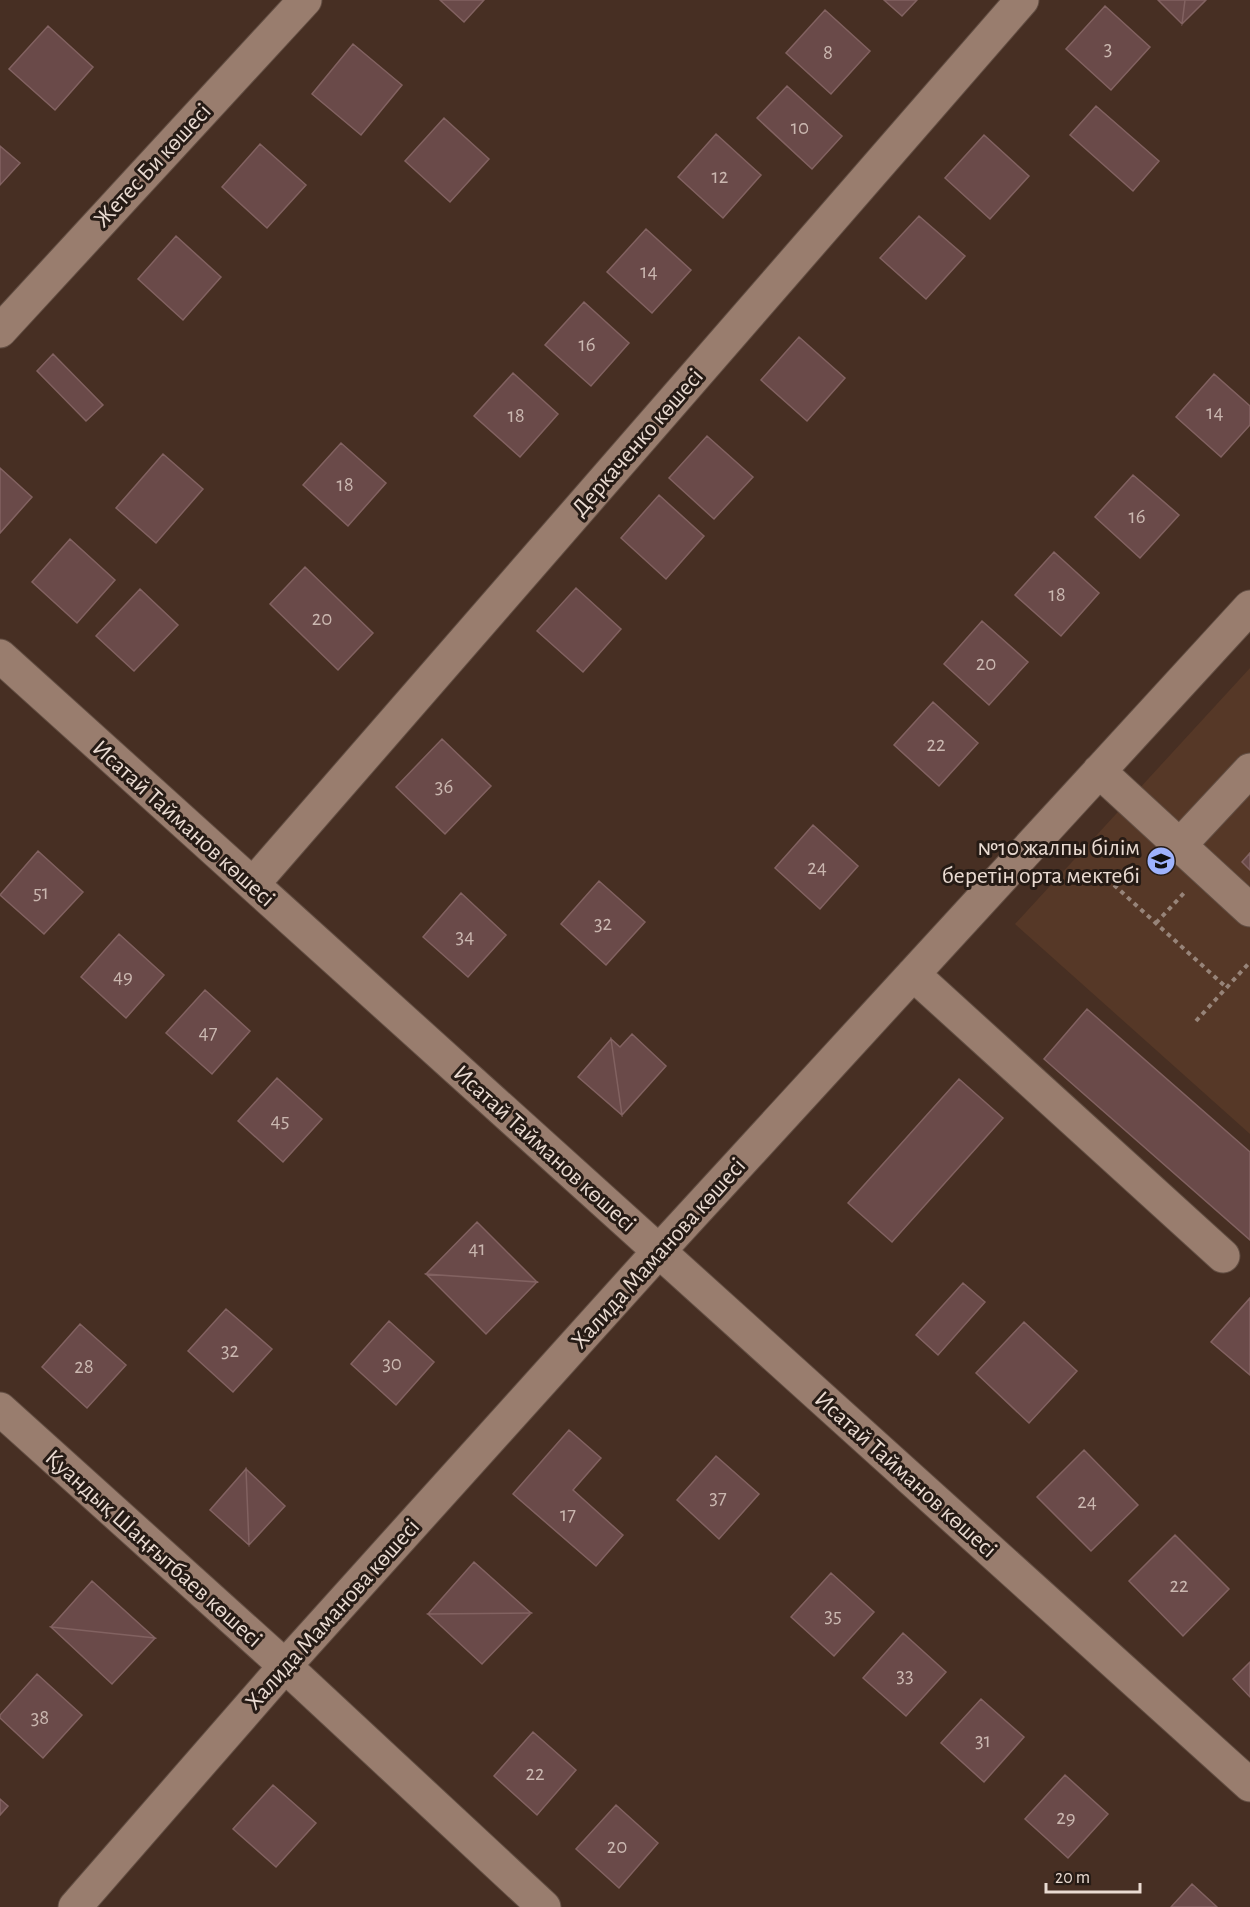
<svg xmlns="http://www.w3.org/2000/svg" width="1250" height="1907" font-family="'Alegreya Sans',sans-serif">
<rect width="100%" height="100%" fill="#472f23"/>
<path fill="#563827" d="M1250,668V1134L1015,924Z"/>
<path fill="#6a4a49" stroke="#826261" stroke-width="1.5" d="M440,0H484L464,22Z
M884,0H917L902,16Z
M1158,0H1185L1182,24Z
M1185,0H1206L1182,24Z
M1105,6L1150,47L1111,90L1066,49Z
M825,10L870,51L831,94L786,53Z
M48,26L93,67L55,110L9,69Z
M353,44L402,85L361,135L312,94Z
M787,86L842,136L812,169L757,118Z
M1096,106L1159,161L1133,191L1070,135Z
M444,118L489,159L450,202L405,161Z
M716,134L761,175L723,218L678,177Z
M984,135L1029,176L990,219L945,178Z
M260,144L306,185L267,228L222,187Z
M0,146L20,163L0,185Z
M919,216L965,256L926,299L880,258Z
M646,229L691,270L652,313L607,272Z
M176,236L221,277L183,320L138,279Z
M584,302L629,343L591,386L545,345Z
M799,337L845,378L807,421L761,380Z
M53,354L103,405L86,421L37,371Z
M513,373L558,414L520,457L474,416Z
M1214,374L1250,406V425L1221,457L1176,417Z
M707,436L753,477L714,519L669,478Z
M341,443L386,483L348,526L303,485Z
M163,454L203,489L156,543L116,508Z
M0,468L32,497L0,533Z
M1133,475L1179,515L1140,558L1095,517Z
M659,495L704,536L666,579L621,538Z
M70,539L115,580L77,623L32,582Z
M1054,552L1099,593L1061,636L1015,595Z
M305,567L373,633L338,670L270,604Z
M576,588L621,629L583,672L537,631Z
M140,589L178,625L134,671L96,636Z
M982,621L1028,662L989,705L944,664Z
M933,702L978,743L939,786L894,745Z
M442,739L491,786L445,834L396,787Z
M813,825L858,866L820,909L775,868Z
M38,851L83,892L44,934L0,895Z
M1250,853V870L1242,862Z
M599,881L645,922L606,965L561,924Z
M461,893L506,935L468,977L423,937Z
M119,934L164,975L126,1018L81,977Z
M205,990L250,1031L212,1074L166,1033Z
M1087,1009L1250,1152V1240L1044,1059Z
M632,1034L666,1066L622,1115L611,1039L620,1047Z
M611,1039L622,1115L578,1077Z
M277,1078L322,1119L283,1162L238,1121Z
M959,1079L1003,1118L892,1242L848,1203Z
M477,1222L537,1282L426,1274Z
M426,1274L537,1282L486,1334Z
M963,1283L985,1302L938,1355L916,1335Z
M1250,1298V1375L1211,1342Z
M226,1309L272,1349L233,1392L188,1351Z
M389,1321L434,1362L396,1405L351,1364Z
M1024,1322L1077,1371L1029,1423L976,1373Z
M80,1324L126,1365L87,1408L42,1367Z
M569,1430L601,1458L573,1490L623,1535L596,1566L513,1494Z
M1084,1450L1138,1505L1091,1551L1037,1497Z
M716,1456L759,1494L719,1539L677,1500Z
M246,1469L285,1506L249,1545Z
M246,1469L249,1545L210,1510Z
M1175,1535L1229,1589L1183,1636L1129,1581Z
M474,1562L531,1613L428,1614Z
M831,1573L874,1612L834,1656L791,1617Z
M92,1581L155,1638L51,1627Z
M531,1613L482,1664L428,1614Z
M51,1627L155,1638L112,1684Z
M903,1633L946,1672L906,1716L863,1678Z
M1250,1662V1697L1233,1679Z
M37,1674L82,1715L43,1758L0,1718V1715Z
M981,1699L1024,1737L984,1782L941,1743Z
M533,1732L576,1770L537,1815L494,1776Z
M1065,1775L1108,1814L1068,1858L1025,1819Z
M273,1785L316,1823L276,1867L233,1829Z
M0,1799L8,1806L0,1815Z
M616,1805L658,1843L619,1888L576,1849Z
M1192,1884L1217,1907H1171Z"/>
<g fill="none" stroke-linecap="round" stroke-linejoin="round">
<g stroke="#624e43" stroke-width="35">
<path id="minor" d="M0,331L305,0
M0,656L1250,1785
M1099,771L1250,910
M1180,845L1250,770
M253,884L1022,0
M913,974L1223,1256
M0,1409L285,1666L544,1907
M75,1907L285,1666L659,1251L1250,607"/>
</g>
<path stroke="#978479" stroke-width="4" stroke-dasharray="4.5 4.5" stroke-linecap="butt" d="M1114,885L1227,988
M1156,923L1185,892
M1196,1021L1250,962"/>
<use href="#minor" stroke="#997d6e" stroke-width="33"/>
</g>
<defs>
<g id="school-disc" transform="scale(1.5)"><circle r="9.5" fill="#9eb3fd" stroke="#261b15"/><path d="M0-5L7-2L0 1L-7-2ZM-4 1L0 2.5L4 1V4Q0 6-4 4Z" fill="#111"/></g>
</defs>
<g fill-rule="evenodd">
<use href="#school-disc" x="1161" y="861"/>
</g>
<g text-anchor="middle" stroke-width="6" stroke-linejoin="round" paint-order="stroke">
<g font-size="21" fill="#cab7b0">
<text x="1108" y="55">3</text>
<text x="828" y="59">8</text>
<text x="800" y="134">10</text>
<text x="720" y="183">12</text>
<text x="649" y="278">14</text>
<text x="587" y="351">16</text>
<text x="1215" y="419">14</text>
<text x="516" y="422">18</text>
<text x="345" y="491">18</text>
<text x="1137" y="523">16</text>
<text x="1057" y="601">18</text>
<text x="322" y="625">20</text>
<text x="986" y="670">20</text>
<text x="936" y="751">22</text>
<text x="444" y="793">36</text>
<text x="817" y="874">24</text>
<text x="41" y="899">51</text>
<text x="603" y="930">32</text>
<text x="465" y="943">34</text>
<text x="123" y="983">49</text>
<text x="208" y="1039">47</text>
<text x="280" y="1127">45</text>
<text x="477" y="1255">41</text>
<text x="230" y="1357">32</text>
<text x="392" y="1370">30</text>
<text x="84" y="1373">28</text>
<text x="718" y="1504">37</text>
<text x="1087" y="1508">24</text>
<text x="568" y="1521">17</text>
<text x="1179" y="1592">22</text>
<text x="833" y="1622">35</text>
<text x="905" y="1682">33</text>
<text x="40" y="1724">38</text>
<text x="983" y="1747">31</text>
<text x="535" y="1780">22</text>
<text x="1066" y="1824">29</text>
<text x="617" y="1853">20</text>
</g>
<g font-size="24" fill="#eadbd2" stroke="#261b15">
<text transform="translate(152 165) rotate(-47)" y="8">Жетес Би көшесі</text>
<text transform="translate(637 442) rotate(-49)" y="8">Деркаченко көшесі</text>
<text transform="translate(184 823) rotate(42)" y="8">Исатай Тайманов көшесі</text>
<text transform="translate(545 1148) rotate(42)" y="8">Исатай Тайманов көшесі</text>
<text transform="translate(658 1253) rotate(-48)" y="8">Халида Маманова көшесі</text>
<text transform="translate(906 1474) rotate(42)" y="8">Исатай Тайманов көшесі</text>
<text transform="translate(154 1548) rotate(42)" y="8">Қуандық Шаңғытбаев көшесі</text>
<text transform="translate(332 1614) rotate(-48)" y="8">Халида Маманова көшесі</text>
</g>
<g font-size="24" fill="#eadbd2" stroke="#261b15" text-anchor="end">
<text x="1140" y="855">№10 жалпы білім<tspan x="1140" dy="28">беретін орта мектебі</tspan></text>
</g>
</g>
<path d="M1046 1883v9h94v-9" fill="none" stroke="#eadbd2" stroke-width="3"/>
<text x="1055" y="1883" font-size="18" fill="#eadbd2" stroke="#261b15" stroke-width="4.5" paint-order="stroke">20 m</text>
</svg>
